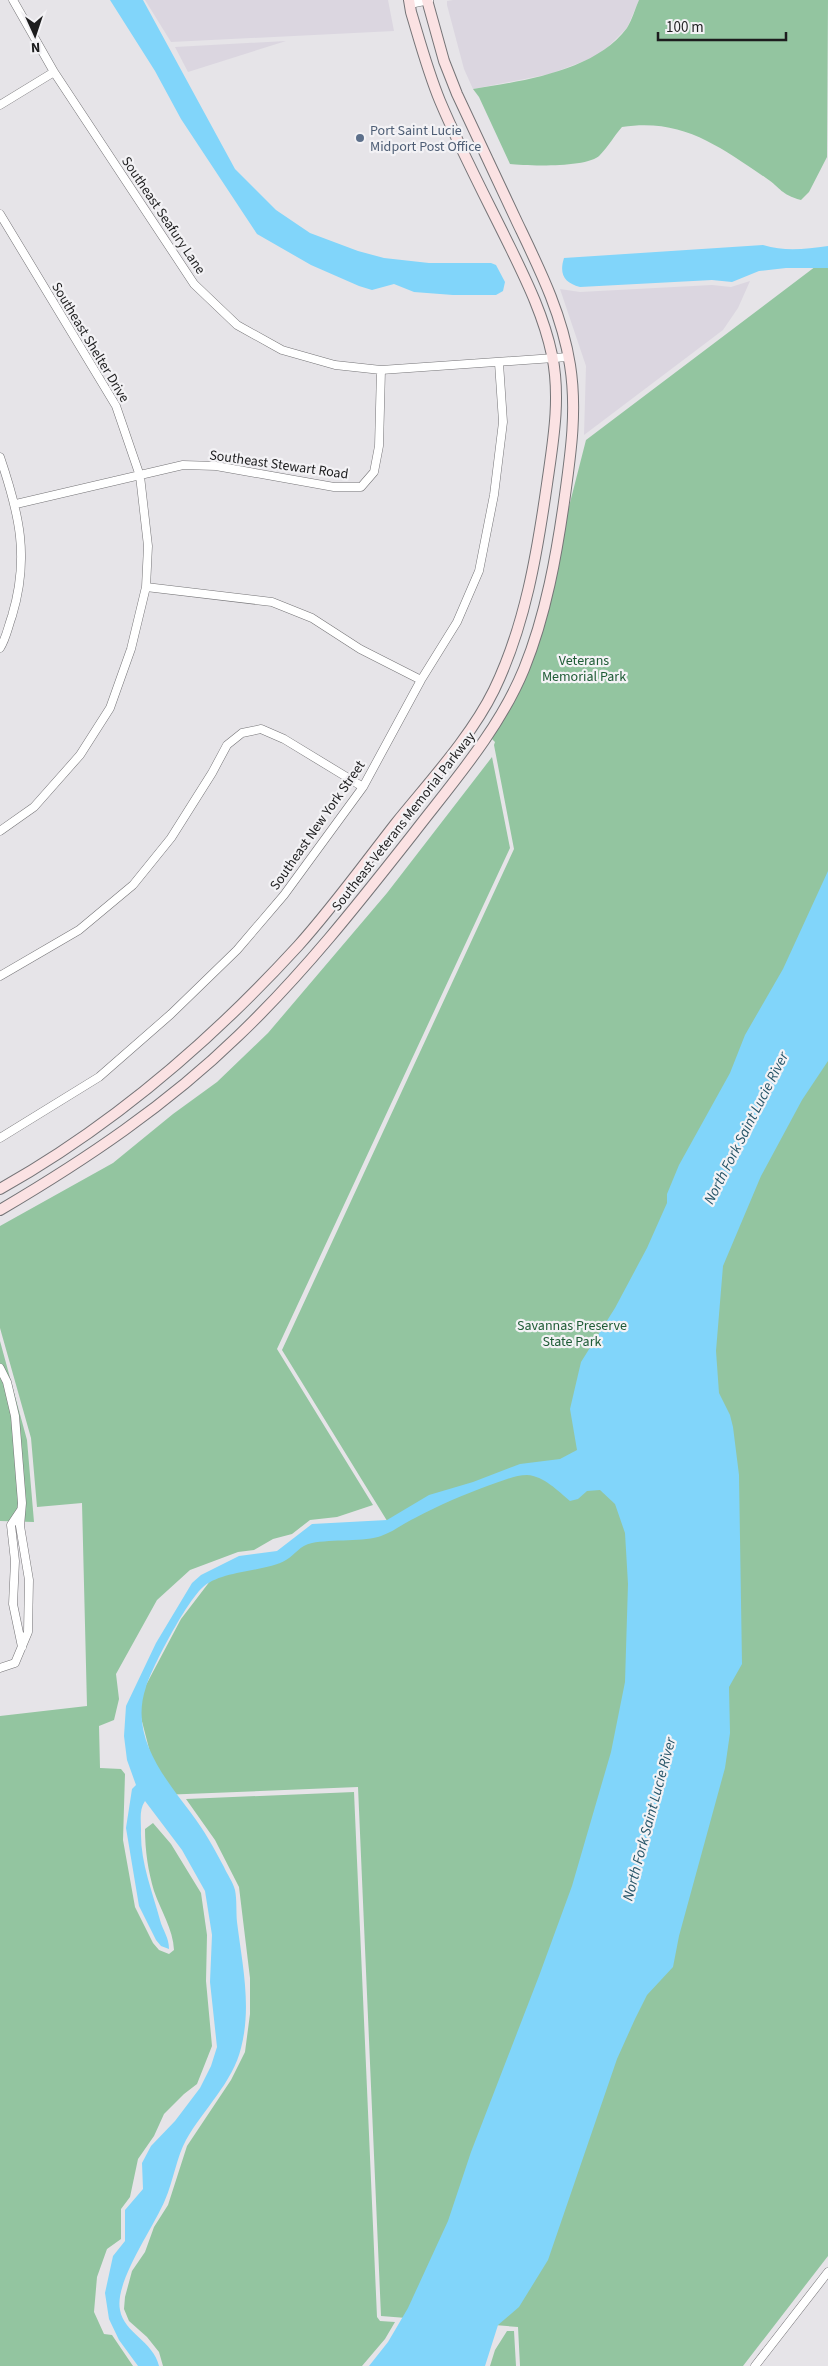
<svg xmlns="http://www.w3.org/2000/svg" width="828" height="2366" font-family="'Source Sans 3',sans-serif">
<rect width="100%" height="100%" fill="#e6e4e8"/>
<path fill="#dbd6e0" d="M145,0H388L394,31L171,42Z
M453,0H639L627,28L600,55L550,74L473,89L464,69L447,5V1Z
M286,41L188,72L175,47Z
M750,281L738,308L723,330L584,435L586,366L560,289L580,292L712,285L731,287Z"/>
<path fill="#93c5a0" d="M639,0H828L827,157L809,192L801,200C780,194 782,189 766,178C718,146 683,118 622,127C614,136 608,147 600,155C589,168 527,166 510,164L479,97L473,89C523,81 595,71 627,28C632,20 635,9 639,0Z
M828,257V2256L743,2366H520L518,2327L381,2316L358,1787L161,1795L137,1702L181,1619L217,1572L317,1538L389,1524L282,1350L514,849L494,745L495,742L492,739L526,675L586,440Z
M492,757L510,848L277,1349L373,1505L337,1517L310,1520L292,1534L273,1539L254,1550L238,1552L190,1570L157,1600L116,1674L119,1699L114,1720L99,1726L100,1768L121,1769L125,1774L123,1840L135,1907L153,1943L159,1950L169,1954L174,1950C173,1929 161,1911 154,1891C148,1871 145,1850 145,1829L153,1823L171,1844L201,1893L207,1935L206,1981L212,2046L197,2084L184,2094L164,2114L154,2136L138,2159L130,2197L121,2209V2239L107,2249L97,2277L94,2312L104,2334L112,2335L133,2366H0V1716L87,1706L82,1503L37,1507L31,1438L0,1328V1226L113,1163L173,1114L217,1082L268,1033L387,893Z
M0,1341L27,1440L34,1522L0,1521Z
M354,1792L377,2317L380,2321L395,2322L385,2339L362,2366H163L159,2352L147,2337L129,2321L124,2309L125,2297L132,2271L145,2252L154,2227L168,2205L187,2146L231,2080L245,2052L250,2014V1978L239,1887L215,1840L186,1799Z
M507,2331H514L516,2366H490L495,2350Z"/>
<path fill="#81d5fa" d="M110,0H143L235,169L276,210L310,233L358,251L384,258L429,263H491L496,265L505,282L503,291L496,295H453L414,292L394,284L372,290L359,286L311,265L257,234L181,119L155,71Z
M763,245C786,252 805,249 828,246V268H786L759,271L732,282L712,280L580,287C564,283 559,274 564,258Z
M828,871V1061L802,1100L761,1176L723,1266L716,1351L719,1393L730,1415L733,1427L739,1475L742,1664L729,1687L730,1733L725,1768L679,1936L673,1967L647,1995L635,2019L617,2059L548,2260L519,2307L498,2325L485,2366H369L388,2342L408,2308L448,2221L471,2152L539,1976L572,1886L611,1752L625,1682L628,1584L625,1533L615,1504L600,1490L587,1491L578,1499L570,1501C558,1491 544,1476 527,1475C515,1475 502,1481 490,1485C465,1494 439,1505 415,1518C404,1523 393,1532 381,1536C366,1542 331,1539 312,1543C299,1546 296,1554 286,1560C266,1572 220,1570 202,1588C186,1603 153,1665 146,1687C129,1736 164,1777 191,1813C204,1830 214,1848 224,1867C227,1874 233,1882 235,1890C237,1900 236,1911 237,1922C242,1963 252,2006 241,2048C233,2082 203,2110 186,2140C177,2156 173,2182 165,2200C154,2227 114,2282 120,2310C124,2333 153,2341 159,2366H138L119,2340L109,2319L105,2293L113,2256L125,2241V2210L143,2189L142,2163L151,2146L175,2121L200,2088L211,2066L217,2047L210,1982L212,1935L205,1891L182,1850L145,1801C139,1810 141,1820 141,1830C140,1862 152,1890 160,1920C163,1931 169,1937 169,1949L161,1946L156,1940L139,1906L126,1828L132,1789L136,1785L127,1760L124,1736L126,1706L156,1643L192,1583L201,1575L239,1556L277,1551L312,1524L387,1520L429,1495L473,1482L520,1464L560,1459L577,1450L570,1409L581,1362L615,1308L647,1248L667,1203V1194L679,1165L730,1073L745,1035L783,969Z"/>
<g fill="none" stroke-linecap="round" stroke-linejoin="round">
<g stroke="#757477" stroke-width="9">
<path id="minor" d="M13,0L54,72L194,284L237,325L282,350L335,365L381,370L568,357
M410,4L429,0
M0,105L54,72
M0,214L116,406L140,476L148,546L146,587L131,649L110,708L80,755L34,807L0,831
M0,457C19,513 30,557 12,616C8,627 6,639 0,648
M16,504L183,465L216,466L334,487H361L374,472L379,446L381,370
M146,587L272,602L312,618L360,649L421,680
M0,976L79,930L133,885L171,838L212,773L227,745L242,733L261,729L284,739L363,787
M0,1138L99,1077L171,1014L237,950L284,895L363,787L421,680L457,622L479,571L494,495L503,422L499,363
M0,1368L7,1382L15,1416L22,1503L20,1526L29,1580L28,1632L15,1663L0,1668
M21,1510L11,1525L15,1561L13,1604L22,1647
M755,2366L828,2272"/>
</g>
<g stroke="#757477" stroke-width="12">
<path id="secondary" d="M0,1189C114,1125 210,1042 298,946C333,907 364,864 396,823C429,782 471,737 494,690C525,626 537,554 547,484C553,442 561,398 552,355C544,317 528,284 511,249C487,200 461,151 440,101C428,72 420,42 411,12L409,0
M0,1210C85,1160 167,1105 238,1036C303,974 358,904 413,834C453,782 499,730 524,669C546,615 557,553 565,495C571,452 577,409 570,365C562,314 540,270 518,224C498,181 477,137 457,94L444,61L427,0"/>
</g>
<use href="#minor" stroke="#fff" stroke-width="8"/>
<use href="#secondary" stroke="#fbe2e3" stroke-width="10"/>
</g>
<circle fill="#5c6f8a" stroke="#f3f2f5" stroke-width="2" cx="360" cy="138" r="5"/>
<g text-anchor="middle" stroke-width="4.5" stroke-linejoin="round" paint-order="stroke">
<g font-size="14" fill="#4e5e75" stroke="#f3f2f5" text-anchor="start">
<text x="370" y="135">Port Saint Lucie<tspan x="370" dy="16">Midport Post Office</tspan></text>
</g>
<g font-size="14" fill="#1d1d1e" stroke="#f3f2f5">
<text transform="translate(164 215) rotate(56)" y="5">Southeast Seafury Lane</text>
<text transform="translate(91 342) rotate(59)" y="5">Southeast Shelter Drive</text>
<text transform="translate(279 464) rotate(8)" y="5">Southeast Stewart Road</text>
<text transform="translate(403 821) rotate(-52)" y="5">Southeast Veterans Memorial Parkway</text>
<text transform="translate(317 825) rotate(-55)" y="5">Southeast New York Street</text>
</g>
<g font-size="14" fill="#1f5c36" stroke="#f3f2f5">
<text x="584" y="665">Veterans<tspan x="584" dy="16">Memorial Park</tspan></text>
<text x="572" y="1330">Savannas Preserve<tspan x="572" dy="16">State Park</tspan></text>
</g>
<g font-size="15" font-style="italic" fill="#255467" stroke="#f3f2f5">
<text transform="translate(746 1128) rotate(-63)" y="5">North Fork Saint Lucie River</text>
<text transform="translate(649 1819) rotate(-75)" y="5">North Fork Saint Lucie River</text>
</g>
</g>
<g transform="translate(35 35) rotate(177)" stroke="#f3f2f5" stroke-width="4" paint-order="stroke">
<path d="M0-4L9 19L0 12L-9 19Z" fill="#1d1d1e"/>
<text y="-8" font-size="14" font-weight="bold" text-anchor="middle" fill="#1d1d1e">N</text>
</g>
<path d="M658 32v8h128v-8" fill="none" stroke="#1d1d1e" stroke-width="2.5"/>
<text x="666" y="32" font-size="15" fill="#1d1d1e" stroke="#f3f2f5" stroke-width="4" paint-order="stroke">100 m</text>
</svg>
